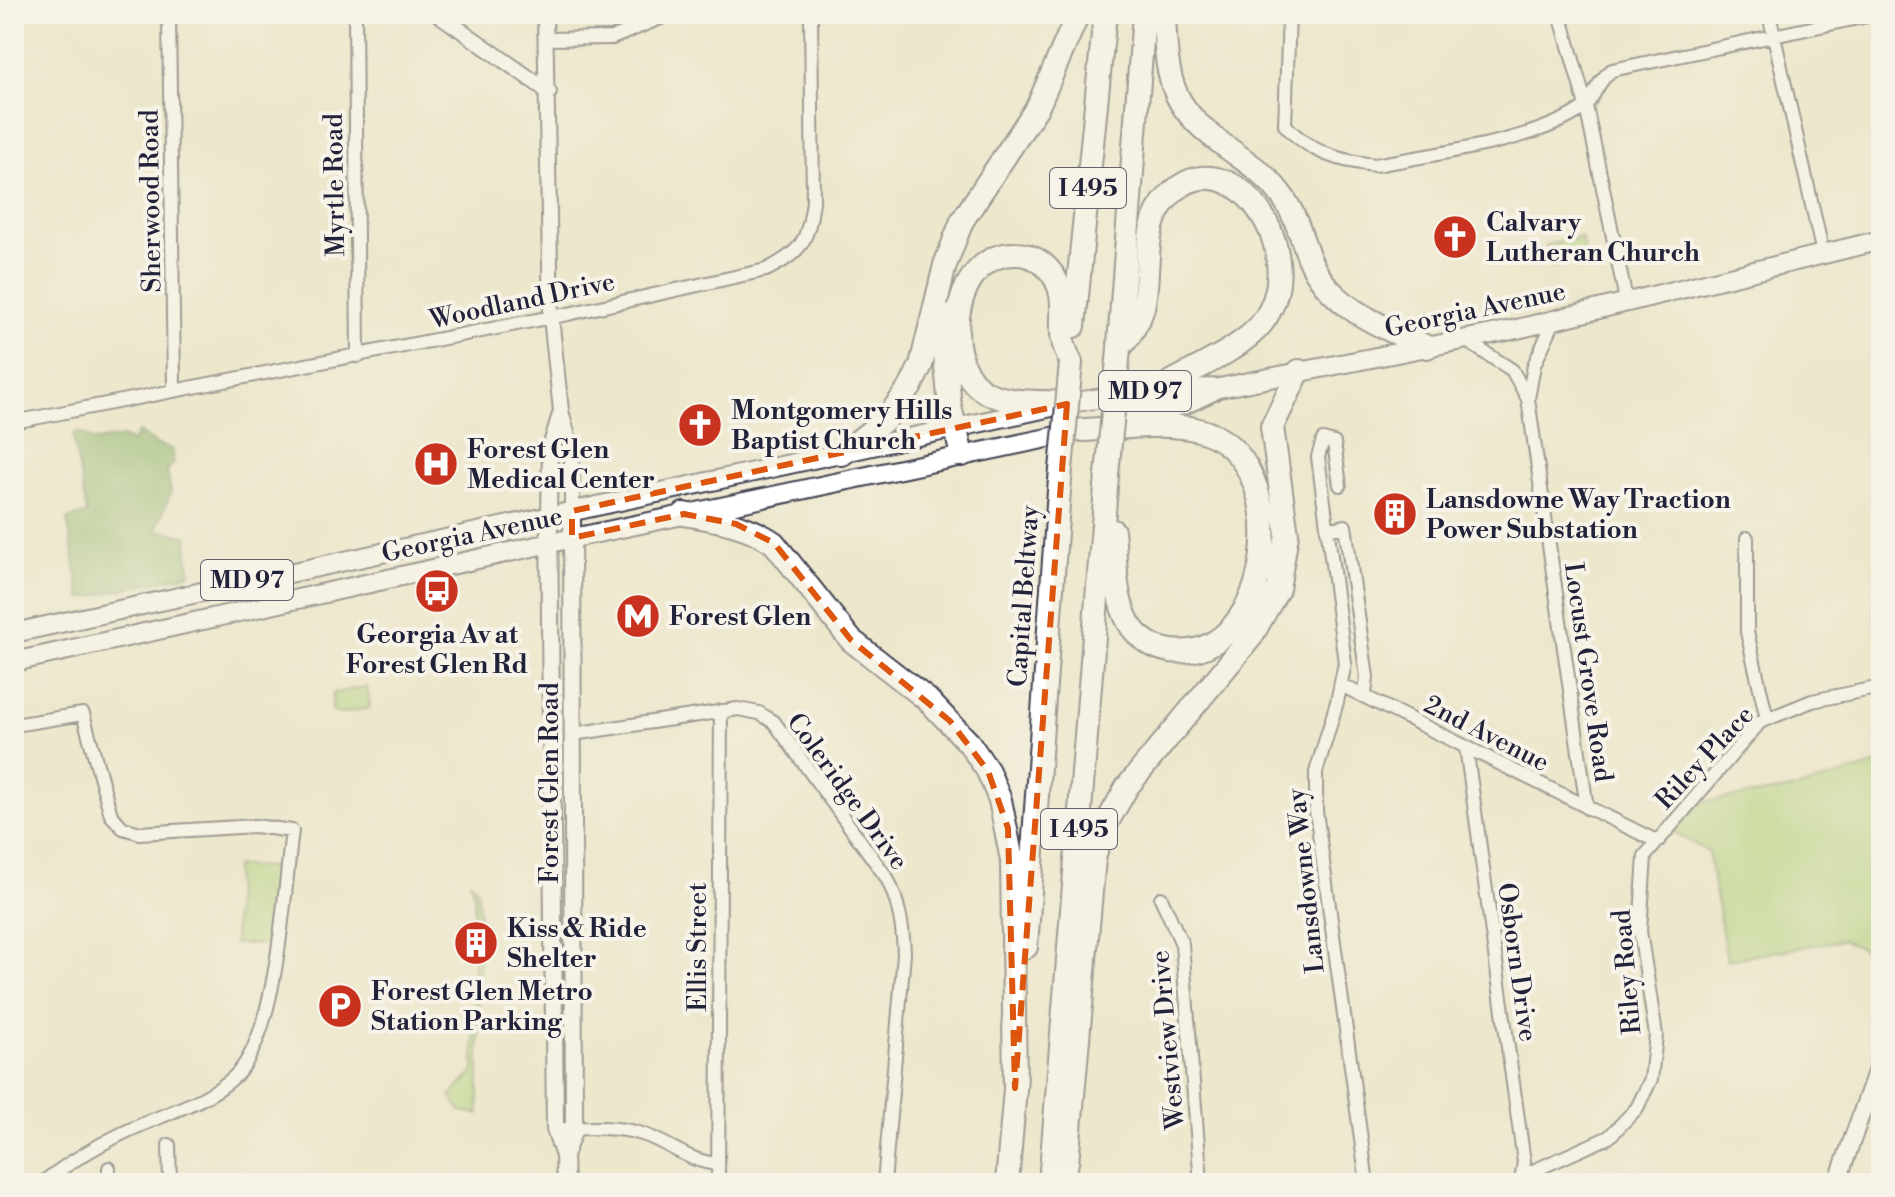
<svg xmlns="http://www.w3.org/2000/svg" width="1895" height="1197" font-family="'Libre Bodoni',serif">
<rect width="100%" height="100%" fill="#f7f3e8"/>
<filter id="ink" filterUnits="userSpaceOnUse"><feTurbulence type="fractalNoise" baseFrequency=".0125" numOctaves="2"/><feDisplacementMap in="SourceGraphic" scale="16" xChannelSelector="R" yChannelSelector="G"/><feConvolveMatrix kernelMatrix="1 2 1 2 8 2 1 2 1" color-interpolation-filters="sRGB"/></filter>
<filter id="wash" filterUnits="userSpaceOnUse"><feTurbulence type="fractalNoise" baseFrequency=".006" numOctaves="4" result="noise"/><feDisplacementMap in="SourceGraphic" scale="32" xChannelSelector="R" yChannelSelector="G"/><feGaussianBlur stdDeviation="1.8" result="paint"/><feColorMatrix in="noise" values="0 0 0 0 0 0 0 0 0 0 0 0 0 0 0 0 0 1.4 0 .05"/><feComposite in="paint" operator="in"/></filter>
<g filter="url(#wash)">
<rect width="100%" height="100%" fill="#ede7cc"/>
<path fill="#aacf79" stroke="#66785a" stroke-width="2" d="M1581,237L1586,259L1551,267L1546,245Z
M367,687L370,708L339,714L332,711L333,693Z
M1881,763V957L1843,940L1727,960L1708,852L1672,831L1697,803L1795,789Z
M235,866L273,867L272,944H234Z
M470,880L477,890L479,910V1114L461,1111L451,1096L474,1071V896Z"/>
<path fill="#87b269" stroke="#546a52" stroke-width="2" d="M79,432L94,441L122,437L132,442L138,432L156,444L172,449L174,463L167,470L171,492L156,530L187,536L190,574L81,599L67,519L87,514L73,435Z"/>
</g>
<g filter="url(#ink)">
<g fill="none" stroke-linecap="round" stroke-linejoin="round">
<g stroke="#404051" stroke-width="16">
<path id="minor" d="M169,14L174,388
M355,14L358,356
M1289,14L1285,125C1310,153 1339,161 1375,165C1433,154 1537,142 1583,108C1595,98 1596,82 1612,70L1877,14
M1560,14L1586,106L1626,300
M1769,14L1823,254
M545,39L612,38L670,14
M1555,319L1534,365L1528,399L1587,808
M1465,340L1512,370L1528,399
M14,422L568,314L766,270C802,252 808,241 813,201L811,14
M1340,485L1334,443L1323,440L1318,457L1345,663L1337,702L1316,772V811L1367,1183
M1327,530L1345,526L1367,677L1365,694
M1747,538V632L1767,719
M1341,685L1656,841
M14,725L83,714L111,815L123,828L140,833L255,826L292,831C284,890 278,1037 234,1077C209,1100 172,1111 141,1125C106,1140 72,1160 42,1183
M573,734L738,709L759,713L774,722L887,878C899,903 903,926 904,954L884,1183
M1466,747L1524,1162L1521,1180
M1161,898L1182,944L1201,1183
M565,1129C591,1128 617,1126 642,1134C670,1143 688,1162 718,1164
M169,1145L170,1183
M109,1168V1183
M1522,1176L1609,1137L1637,1108L1651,1079L1656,1035L1640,931L1645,856L1760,722L1812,701L1881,687
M718,1183L721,711"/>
</g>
<g stroke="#404051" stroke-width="18">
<path id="tertiary" d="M438,14L549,92
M545,14L551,317L561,411L572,451V511
M549,517L550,447L561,411"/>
</g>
<g stroke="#404051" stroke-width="20">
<path id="secondary" d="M549,517L555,1129L564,1156L565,1183
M564,1156L574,1129L572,511
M1837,1183L1881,1058"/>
</g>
<g stroke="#404051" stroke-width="22">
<path id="primary" d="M1120,421L1186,404L1213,391
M14,633L1070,403L1159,389L1219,388L1427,347L1517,329L1881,240
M14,662L550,543L1076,432"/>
</g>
<g stroke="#404051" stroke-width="26">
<path id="motorway" d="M1164,14C1167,88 1171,108 1233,152C1250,164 1266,175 1279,192C1295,212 1300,234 1309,258C1331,309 1380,325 1427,347
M941,314L950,407L962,455
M1074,326L1105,14
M1119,344L1144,14
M1119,349C1129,337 1139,323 1143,307C1152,269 1140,226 1169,196C1229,132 1315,252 1262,323C1241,350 1189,371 1159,389
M1070,403C1045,401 1002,405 981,389C939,359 953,250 1018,254C1032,255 1045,263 1053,275C1066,294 1061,313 1062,334C1062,343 1067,354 1071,363
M1083,430C1120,429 1164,421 1199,430C1300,456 1275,664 1171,651C1150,648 1133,635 1125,615C1114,590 1116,558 1113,531
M842,454L886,419L911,386L921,365L945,265L962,221L1038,106L1078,14
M684,514C717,520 747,524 774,543L851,640L928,700L969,743L988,771L1000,800L1012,860L1015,1088
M1026,947L1059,491
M1007,1183L1016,1077
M1050,1183L1107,475
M1051,1183L1067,1163L1094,858L1101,833L1127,787L1251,637L1278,589L1287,534L1272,427L1299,371"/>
</g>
<use href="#minor" stroke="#fff" stroke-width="12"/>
<use href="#tertiary" stroke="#fff" stroke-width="14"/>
<use href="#secondary" stroke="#fff" stroke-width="16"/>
<use href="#primary" stroke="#fff" stroke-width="18"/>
<use href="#motorway" stroke="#fff" stroke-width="22"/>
<g stroke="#404051" stroke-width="26" stroke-linecap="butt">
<path id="motorway-bridge" d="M1107,475L1119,349
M1059,491L1071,363"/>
</g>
<use href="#motorway-bridge" stroke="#fff" stroke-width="22"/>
</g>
</g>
<path d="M0 0H1895V1197H0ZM1067,404L1015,1088L1008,828L988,771L950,721L851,640L774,543L736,524L684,514L572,538V511Z" fill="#ede7cc" fill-opacity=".55" fill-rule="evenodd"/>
<path fill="none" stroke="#de560e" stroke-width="6" stroke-dasharray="16 10" stroke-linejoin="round" d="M1067,404L1015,1088L1008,828L988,771L950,721L851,640L774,543L736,524L684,514L572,538V511Z"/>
<defs>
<g id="church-disc" transform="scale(2.3)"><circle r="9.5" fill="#c8321e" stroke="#f7f3e8"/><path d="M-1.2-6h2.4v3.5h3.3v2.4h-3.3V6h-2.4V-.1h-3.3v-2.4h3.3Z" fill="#fff"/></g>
<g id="hospital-disc" transform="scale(2.3)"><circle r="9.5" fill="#c8321e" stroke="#f7f3e8"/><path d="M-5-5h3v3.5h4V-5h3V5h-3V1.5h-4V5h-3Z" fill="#fff"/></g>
<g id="building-disc" transform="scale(2.3)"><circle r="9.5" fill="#c8321e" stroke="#f7f3e8"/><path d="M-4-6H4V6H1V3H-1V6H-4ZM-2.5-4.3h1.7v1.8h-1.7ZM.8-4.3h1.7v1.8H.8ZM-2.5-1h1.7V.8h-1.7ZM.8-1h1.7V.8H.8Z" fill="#fff"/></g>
<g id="bus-disc" transform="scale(2.3)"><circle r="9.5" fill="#c8321e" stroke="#f7f3e8"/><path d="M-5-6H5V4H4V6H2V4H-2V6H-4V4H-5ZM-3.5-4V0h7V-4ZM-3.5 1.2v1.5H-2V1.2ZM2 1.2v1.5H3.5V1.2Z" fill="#fff"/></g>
<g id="metro-disc" transform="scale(2.3)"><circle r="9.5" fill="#c8321e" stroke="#f7f3e8"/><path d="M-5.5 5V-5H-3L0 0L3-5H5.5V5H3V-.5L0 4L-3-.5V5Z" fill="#fff"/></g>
<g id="parking-disc" transform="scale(2.3)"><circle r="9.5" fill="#c8321e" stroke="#f7f3e8"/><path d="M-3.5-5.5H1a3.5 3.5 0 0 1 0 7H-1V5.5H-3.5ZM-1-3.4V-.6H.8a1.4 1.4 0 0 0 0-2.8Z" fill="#fff"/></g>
</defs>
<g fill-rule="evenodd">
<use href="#church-disc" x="1455" y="237"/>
<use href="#church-disc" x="700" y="425"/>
<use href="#hospital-disc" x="436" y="464"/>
<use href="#building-disc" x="1395" y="514"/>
<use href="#bus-disc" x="437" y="591"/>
<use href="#metro-disc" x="638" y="616"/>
<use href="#building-disc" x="476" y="943"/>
<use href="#parking-disc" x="340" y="1006"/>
</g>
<g text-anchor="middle" stroke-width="8" stroke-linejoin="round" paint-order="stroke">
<g fill="#f7f3e8" stroke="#62616f" stroke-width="2">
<rect x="1050" y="168" width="76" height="40" rx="6"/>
<rect x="1099" y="371" width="92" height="40" rx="6"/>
<rect x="201" y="560" width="92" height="40" rx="6"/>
<rect x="1041" y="809" width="76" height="40" rx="6"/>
</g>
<g font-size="24" font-weight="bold" fill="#22223b">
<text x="1088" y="196">I 495</text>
<text x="1145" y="399">MD 97</text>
<text x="247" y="588">MD 97</text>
<text x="1079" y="837">I 495</text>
</g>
<g font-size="26" fill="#22223b" stroke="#f7f3e8">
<text transform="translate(334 185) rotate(-91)" y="9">Myrtle Road</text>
<text transform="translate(150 201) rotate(-91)" y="9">Sherwood Road</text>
<text transform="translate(522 300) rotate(-12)" y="9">Woodland Drive</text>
<text transform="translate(1475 309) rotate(-12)" y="9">Georgia Avenue</text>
<text transform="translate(472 534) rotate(-12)" y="9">Georgia Avenue</text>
<text transform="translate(1023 596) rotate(-86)" y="9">Capital Beltway</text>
<text transform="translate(1589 672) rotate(82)" y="9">Locust Grove Road</text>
<text transform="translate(1487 733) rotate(27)" y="9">2nd Avenue</text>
<text transform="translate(1704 757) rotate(-47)" y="9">Riley Place</text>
<text transform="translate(549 783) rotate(-90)" y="9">Forest Glen Road</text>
<text transform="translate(848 791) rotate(54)" y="9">Coleridge Drive</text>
<text transform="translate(1305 881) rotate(-96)" y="9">Lansdowne Way</text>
<text transform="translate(697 947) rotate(-90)" y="9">Ellis Street</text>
<text transform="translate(1518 962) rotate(82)" y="9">Osborn Drive</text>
<text transform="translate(1626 972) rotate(-95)" y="9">Riley Road</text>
<text transform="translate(1167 1040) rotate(-95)" y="9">Westview Drive</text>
</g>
<g font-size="26" font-weight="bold" fill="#22223b" stroke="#f7f3e8" text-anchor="start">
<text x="1486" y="231">Calvary<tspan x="1486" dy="30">Lutheran Church</tspan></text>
<text x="731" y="419">Montgomery Hills<tspan x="731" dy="30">Baptist Church</tspan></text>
<text x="467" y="458">Forest Glen<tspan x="467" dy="30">Medical Center</tspan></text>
<text x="1426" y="508">Lansdowne Way Traction<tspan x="1426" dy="30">Power Substation</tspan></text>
<text x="669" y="625">Forest Glen</text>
<text x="437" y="643" text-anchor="middle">Georgia Av at<tspan x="437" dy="30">Forest Glen Rd</tspan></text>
<text x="507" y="937">Kiss &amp; Ride<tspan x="507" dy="30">Shelter</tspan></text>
<text x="371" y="1000">Forest Glen Metro<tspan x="371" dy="30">Station Parking</tspan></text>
</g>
</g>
<rect width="1895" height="1197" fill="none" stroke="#f7f3e8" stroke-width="48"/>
</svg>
